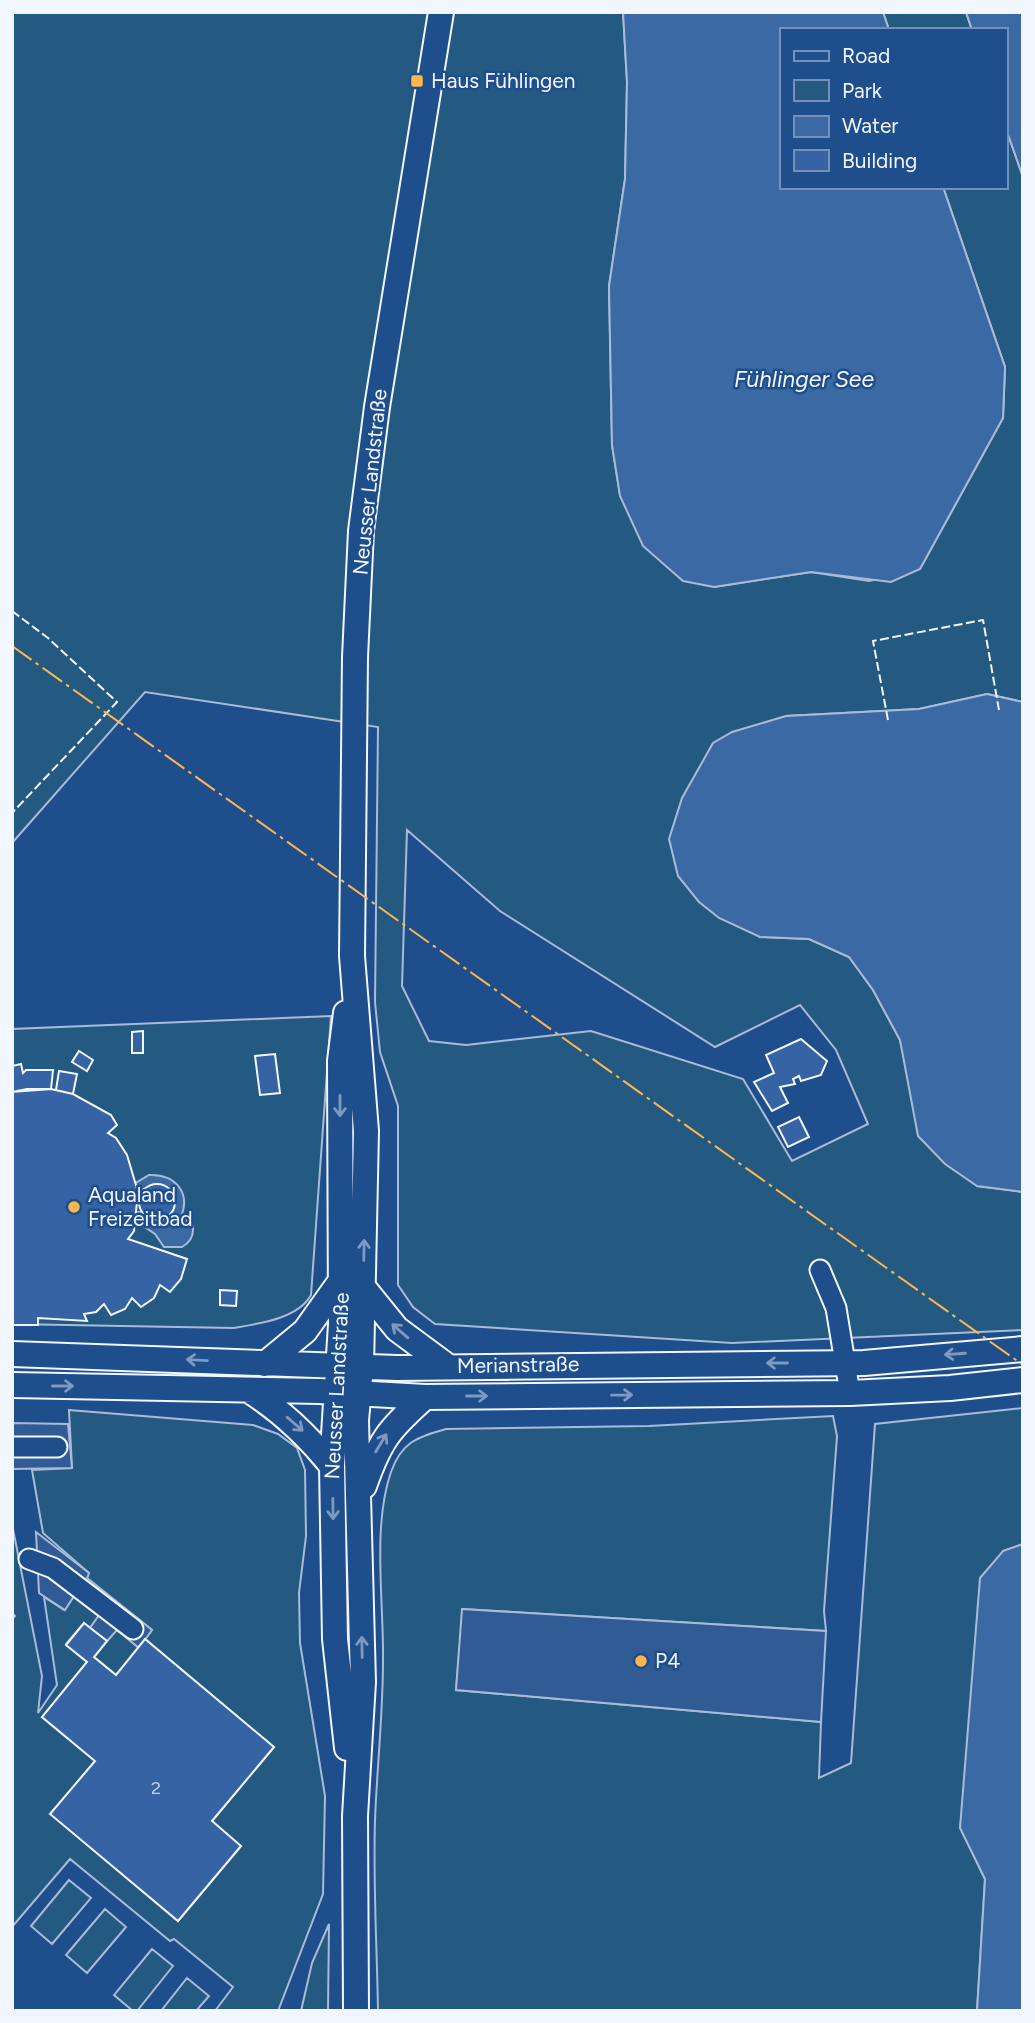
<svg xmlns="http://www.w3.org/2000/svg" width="1035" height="2023" font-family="Figtree,sans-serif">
<rect width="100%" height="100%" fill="#1f4e8c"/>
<path fill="#245a82" stroke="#a8bbd7" stroke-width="2" fill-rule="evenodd" d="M12,12H623L627,82L625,179L609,286L612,445L620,495L714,587L811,572L869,581L920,569L1003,418L1005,367L943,187H1005V126L1023,177V702L987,694L919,709L786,716L760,937L809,939L849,957L873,990L900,1040L910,1083L977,1186L1023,1192V1330L732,1343L435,1324L413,1307L398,1285V1106L380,1052L375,1002L378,727L145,692L12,843ZM407,830L500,911L715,1047L800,1005L836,1050L868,1124L792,1161L743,1079L591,1031L466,1045L429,1041L402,986Z
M883,12H966L972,30H889Z
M331,1016L311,1295C298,1319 257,1324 233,1328L12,1324V1029Z
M1023,1408V1544L1003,1551L960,1827L985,1879L977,2011H378C377,1947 373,1884 375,1820C377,1767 383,1714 383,1661C384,1602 372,1527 391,1472C402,1441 418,1437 446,1429L649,1426L833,1416L837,1436L824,1611L826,1631L463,1609L456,1690L821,1722L819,1778L851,1763L875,1424Z
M69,1410L253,1425L278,1434L297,1448L305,1470L306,1536L299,1593L300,1643L325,1796L323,1894L278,2011H215L233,1987L174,1939L170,1941L70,1859L12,1927V1619L15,1616L12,1613V1524L42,1676L38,1713L57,1685L44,1597L64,1610L74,1596L99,1616L90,1628L84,1623L66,1644L87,1662L42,1717L95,1761L51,1814L178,1921L241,1846L212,1821L274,1747L145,1639L152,1630L87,1578L89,1573L43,1533L32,1470L72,1468Z
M117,1629L139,1648L116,1675L94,1657Z
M69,1880L91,1898L52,1944L31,1926Z
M105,1909L126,1927L87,1973L66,1955Z
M329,1924L328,2011H301L312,1963Z
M152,1949L173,1966L137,2011H133L114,1995Z
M187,1978L209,1996L196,2011H161Z"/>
<path fill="#305b95" stroke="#a8bbd7" stroke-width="2" d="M12,1423L68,1424L72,1468L12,1469Z
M36,1532L89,1573L87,1578L152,1630L139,1648L117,1630L107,1641L90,1628L99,1615L74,1596L65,1610L39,1593Z
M462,1609L826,1631L821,1722L456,1690Z"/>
<path fill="#3b69a3" stroke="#a8bbd7" stroke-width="2" d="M623,12H883L889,30H781V187H943L1005,367L1003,418L920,569L891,582L811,572L714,587L683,581L643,546L620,496L612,445L609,286L625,179L627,82Z
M966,12H1023V177L1005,126V30H972Z
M987,694L1023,702V1192L977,1186L945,1164L918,1136L900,1040L873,990L849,957L809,939L760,937L719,918L699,902L678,876L669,839L682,798L713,743L732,732L786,716L919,709Z
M149,1175C175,1174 191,1192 181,1217H186L188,1224L192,1223C195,1234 191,1242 182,1247H164L155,1234L134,1220L138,1212H141C157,1228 180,1217 173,1194C161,1177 152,1188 137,1191L134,1184Z
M1023,1544V2011H977L985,1879L960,1828L980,1578L1003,1551Z"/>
<path fill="#3563a3" stroke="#f2f6ff" stroke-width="2" d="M143,1031V1053H132V1032Z
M801,1039L827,1061L821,1075L801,1081L799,1076L793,1079L795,1084L780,1087L788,1103L772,1111L754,1082L774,1073L766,1055Z
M79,1051L93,1060L87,1071L72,1062Z
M275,1054L280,1093L260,1095L255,1056Z
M21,1064L23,1073L26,1070H53L51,1089L12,1092V1066Z
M59,1071L77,1074L73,1094L56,1090Z
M27,1089H51L73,1094L111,1115L117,1125L108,1133L116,1138L127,1155L138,1192L134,1231L128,1239L187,1259L181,1279L170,1292L160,1285L154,1298L141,1307L132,1298L125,1309L111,1315L104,1304L96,1312L84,1314L87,1321L38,1318V1325H12V1092Z
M799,1117L809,1137L788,1147L778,1127Z
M139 1202a18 18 0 1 1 36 0a18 18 0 1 1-36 0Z
M220,1290L237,1291L236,1306L220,1305Z
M84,1623L107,1641L94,1657L116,1675L145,1639L274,1747L212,1821L241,1846L178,1921L50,1814L95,1761L42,1717L87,1662L66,1645Z"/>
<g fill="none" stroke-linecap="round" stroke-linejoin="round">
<g stroke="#f2f6ff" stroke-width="23">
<path id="minor" d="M820,1270L836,1308L850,1393
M12,1447H57
M29,1559L53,1568L133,1629"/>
</g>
<g stroke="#f2f6ff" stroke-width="28">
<path id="major" d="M346,1013L340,1061L341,1324L332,1466L335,1639L347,1748
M363,1287L397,1329L447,1366
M12,1354L397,1368L864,1363L1023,1349
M265,1364L305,1331L342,1279
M12,1385L319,1391L425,1397L850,1393L950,1388L1023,1380
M250,1391C283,1412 308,1436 332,1466
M364,1486C380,1440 389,1429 425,1397
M356,2011L355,1816L363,1682L356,1420L361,1367L366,1131L352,956L355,657L361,531L377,407L441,12"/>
</g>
<use href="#minor" stroke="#1f4e8c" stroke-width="19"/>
<use href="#major" stroke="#1f4e8c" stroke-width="24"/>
<path stroke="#f2f6ff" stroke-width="2" stroke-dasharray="9 3.5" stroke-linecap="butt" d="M12,611L48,638L117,702L12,813
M888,720L873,641L983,620L999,710"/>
<path stroke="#ffb74d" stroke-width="2" stroke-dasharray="24 5 3.5 5" stroke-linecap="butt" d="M12,646L1023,1365"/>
</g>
<defs><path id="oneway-shaft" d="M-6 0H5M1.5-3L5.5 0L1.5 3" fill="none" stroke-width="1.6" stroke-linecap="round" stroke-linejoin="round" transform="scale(1.75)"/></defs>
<g stroke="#7e9ac0">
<use href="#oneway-shaft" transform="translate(340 1106) rotate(90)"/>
<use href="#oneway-shaft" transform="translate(364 1250) rotate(-89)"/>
<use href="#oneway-shaft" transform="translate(400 1331) rotate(-139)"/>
<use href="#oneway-shaft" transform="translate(955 1354) rotate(176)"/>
<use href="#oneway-shaft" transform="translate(197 1360) rotate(-177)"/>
<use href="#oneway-shaft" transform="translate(777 1363) rotate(180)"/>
<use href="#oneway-shaft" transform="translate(63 1386)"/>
<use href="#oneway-shaft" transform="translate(622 1395) rotate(-1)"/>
<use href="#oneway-shaft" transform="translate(477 1396)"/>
<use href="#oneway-shaft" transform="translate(295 1424) rotate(41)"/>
<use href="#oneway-shaft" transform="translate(381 1443) rotate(-59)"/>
<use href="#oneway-shaft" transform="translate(333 1509) rotate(89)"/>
<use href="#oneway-shaft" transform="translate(362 1647) rotate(-91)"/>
</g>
<g fill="#ffb74d" stroke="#1f4e8c" stroke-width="2.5">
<rect x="410" y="74" width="14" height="14" rx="3.5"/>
<circle cx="74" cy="1207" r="7"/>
<circle cx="641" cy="1661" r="7"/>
</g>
<g text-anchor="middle" stroke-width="5" stroke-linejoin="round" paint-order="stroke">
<g font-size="18" fill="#c3d1e8">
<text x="156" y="1794">2</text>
</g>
<g font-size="21" fill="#f2f6ff" stroke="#1f4e8c" text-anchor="start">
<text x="431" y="88">Haus Fühlingen</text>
<text x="88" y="1202">Aqualand<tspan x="88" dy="24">Freizeitbad</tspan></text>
<text x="655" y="1668">P4</text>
</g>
<g font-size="21" fill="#f2f6ff" stroke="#1f4e8c">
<text transform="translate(370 482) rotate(-84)" y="7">Neusser Landstraße</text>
<text transform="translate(518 1365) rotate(-1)" y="7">Merianstraße</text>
<text transform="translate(337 1386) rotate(-87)" y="7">Neusser Landstraße</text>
</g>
<g font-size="23" font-style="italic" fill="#f2f6ff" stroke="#1f4e8c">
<text x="804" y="387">Fühlinger See</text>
</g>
</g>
<rect width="1035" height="2023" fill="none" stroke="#f2f6ff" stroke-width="28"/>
<rect x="780" y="28" width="228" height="161" fill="#1f4e8c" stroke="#7391ba" stroke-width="2"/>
<rect x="794" y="51" width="35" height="10" fill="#1f4e8c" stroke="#7391ba" stroke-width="2"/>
<text x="842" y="63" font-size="21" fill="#f2f6ff">Road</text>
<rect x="794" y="80" width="35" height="21" fill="#245a82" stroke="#7391ba" stroke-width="2"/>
<text x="842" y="98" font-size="21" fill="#f2f6ff">Park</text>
<rect x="794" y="116" width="35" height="21" fill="#3b69a3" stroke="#7391ba" stroke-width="2"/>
<text x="842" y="133" font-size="21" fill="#f2f6ff">Water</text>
<rect x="794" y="150" width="35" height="21" fill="#3563a3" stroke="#7391ba" stroke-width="2"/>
<text x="842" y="168" font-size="21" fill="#f2f6ff">Building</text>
</svg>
